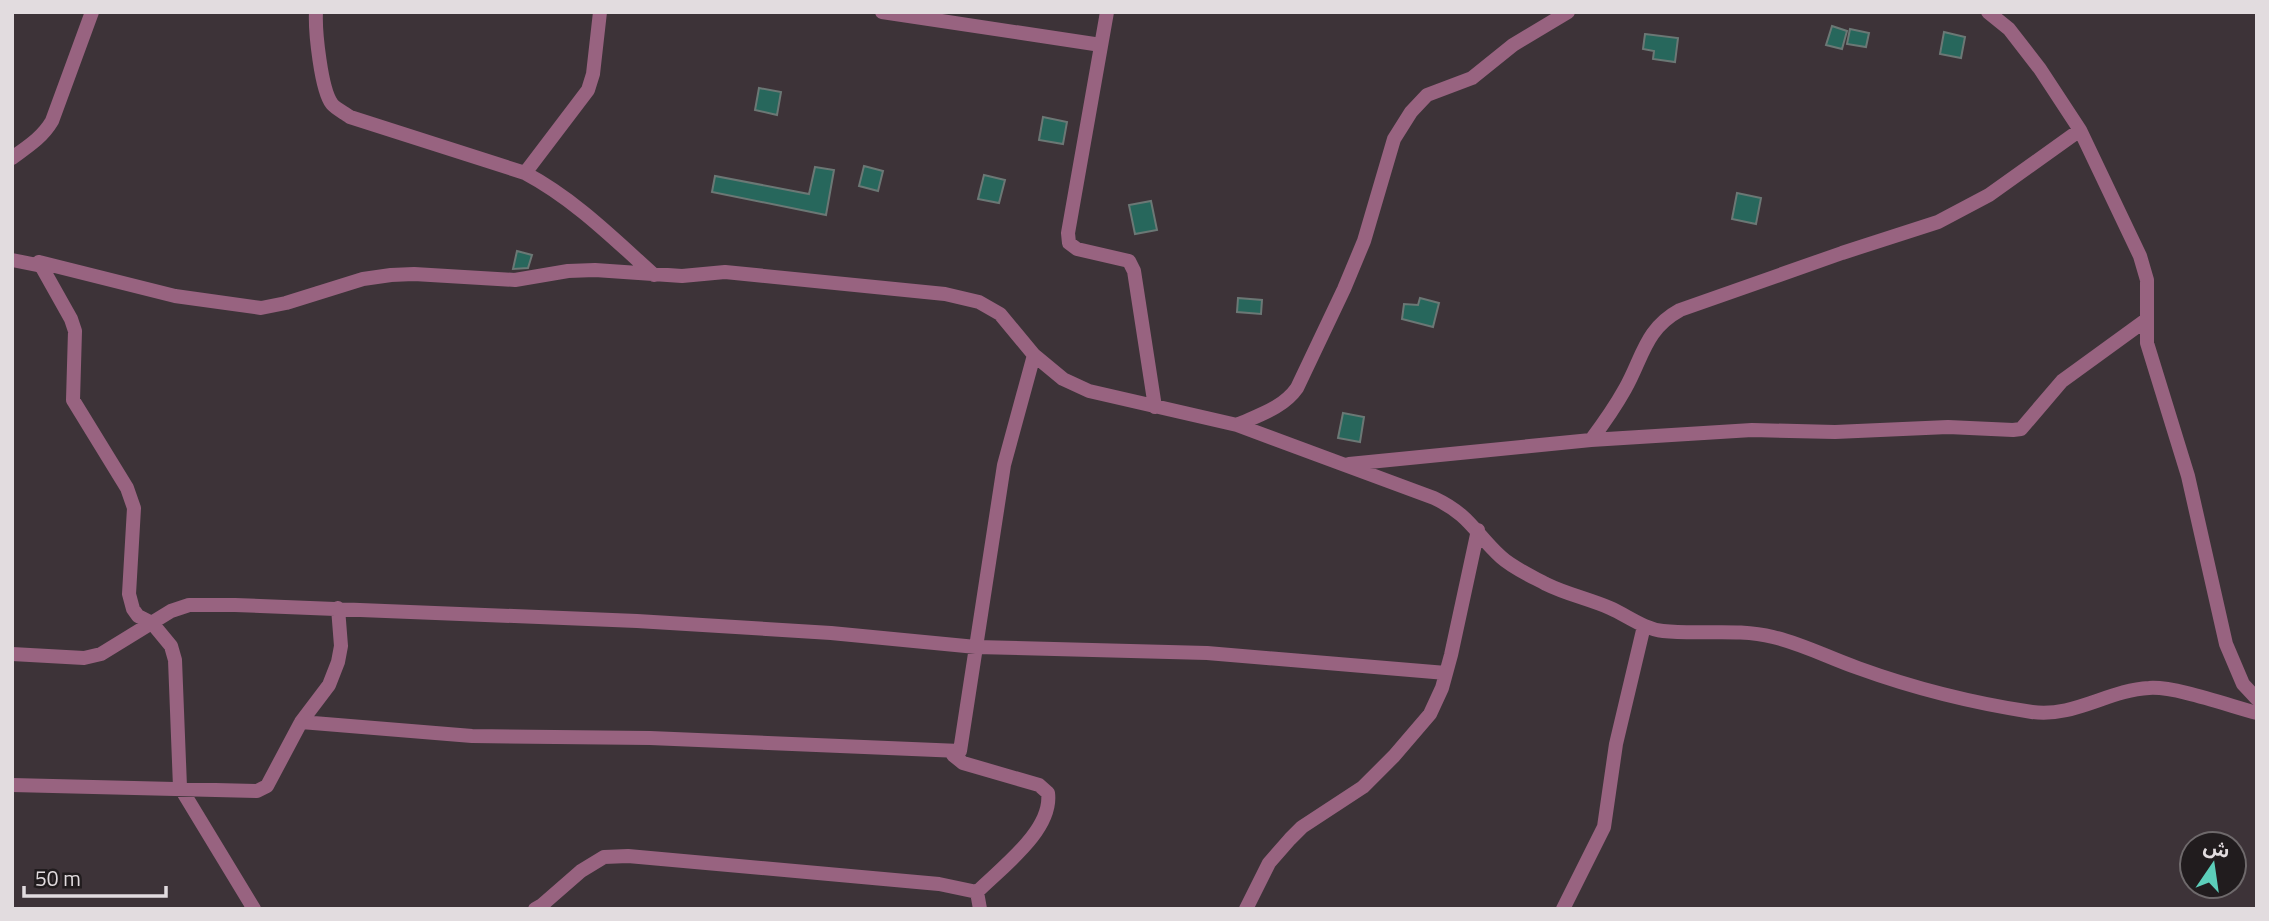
<svg xmlns="http://www.w3.org/2000/svg" width="2269" height="921" font-family="'Titillium Web','Noto Sans Arabic',sans-serif">
<rect width="100%" height="100%" fill="#3d3338"/>
<path fill="#27675c" stroke="#6b7875" stroke-width="2" d="M1832,26L1847,31L1842,49L1826,45Z
M1850,29L1869,33L1866,47L1847,44Z
M1944,32L1965,37L1961,58L1940,54Z
M1645,34L1678,38L1675,62L1653,59L1654,51L1643,49Z
M759,88L781,92L777,115L755,110Z
M1043,117L1067,122L1063,144L1039,140Z
M864,166L883,171L878,191L859,186Z
M815,167L834,170L826,215L712,192L715,176L809,194Z
M984,175L1005,180L999,203L978,199Z
M1737,193L1761,198L1756,224L1732,219Z
M1151,201L1157,230L1135,234L1129,205Z
M517,251L532,255L528,268L513,269Z
M1238,298L1262,300L1261,314L1237,312Z
M1420,298L1439,303L1433,327L1402,319L1404,304L1418,305Z
M1343,413L1364,417L1360,442L1338,438Z"/>
<g fill="none" stroke-linecap="round" stroke-linejoin="round">
<path stroke="#986380" stroke-width="14" d="M316,12C315,31 321,90 332,104C336,109 345,113 350,117L525,173C574,199 613,238 654,275
M882,12L1101,45
M1107,12L1068,233L1069,243L1077,249L1129,261L1134,271L1155,407
M1988,12L2009,29L2040,69L2080,130L2140,256L2147,280V343L2188,476L2226,644L2243,684L2257,699
M12,158C27,147 42,138 52,121L92,12
M525,173L588,90L593,74L600,12
M12,260L37,265L39,262L175,296L261,308L286,303L363,279L391,275L414,274L515,280L568,271L595,270L682,276L725,272L945,294L979,302L1000,314L1034,355L1063,379L1089,391L1237,425L1434,498C1470,515 1474,532 1501,557C1513,568 1531,576 1546,584C1566,594 1589,599 1610,608C1628,616 1644,629 1663,631C1700,635 1737,628 1773,637C1803,644 1829,658 1858,668C1913,688 1973,703 2032,712C2073,718 2109,690 2149,688C2175,686 2230,706 2257,713
M39,262L71,319L75,331L73,400L127,488L134,508L129,594L133,609L138,616L152,623L171,646L175,660L180,787L254,909
M1237,425C1259,415 1283,408 1297,388L1344,289L1364,241L1394,139L1411,112L1427,95L1472,78L1513,45L1568,12
M1591,440C1603,424 1615,407 1625,389C1643,357 1645,329 1680,310L1842,253L1938,222L1989,195L2080,130
M1349,464L1591,440L1752,430L1835,432L1948,427L2013,430L2021,429L2062,381L2146,320
M12,654L84,658L101,654L171,611L189,605H235L637,621L831,633L976,647L1207,653L1446,673
M301,722L472,736L650,738L960,751
M12,785L257,791L267,786L301,722L329,685L338,662L341,646L338,608
M977,892C1002,867 1053,830 1048,793L1039,785L963,763L953,755L960,751L1004,465L1034,355
M977,892L980,909
M535,909L542,905L581,871L604,857L628,856L939,884L977,892
M1246,909L1269,863L1290,839L1302,827L1363,787L1394,756L1430,714L1442,688L1451,655L1478,530
M1563,909L1604,827L1616,744L1644,626"/>
</g>
<rect width="2269" height="921" fill="none" stroke="#e2dcdf" stroke-width="28"/>
<g transform="translate(2213 865) rotate(13)"><circle r="33" fill="#211c1e" stroke="#6e696b" stroke-width="2"/>
<path d="M0-5L12 26L0 18L-12 26Z" fill="#5cceba"/>
<text y="-10" font-size="19" font-weight="bold" text-anchor="middle" fill="#e2dcdf">ش</text>
</g>
<path d="M24 886v10h142v-10" fill="none" stroke="#e2dcdf" stroke-width="3.5"/>
<text x="35" y="886" font-size="21" fill="#e2dcdf" stroke="#211c1e" stroke-width="5" paint-order="stroke">50 m</text>
</svg>
